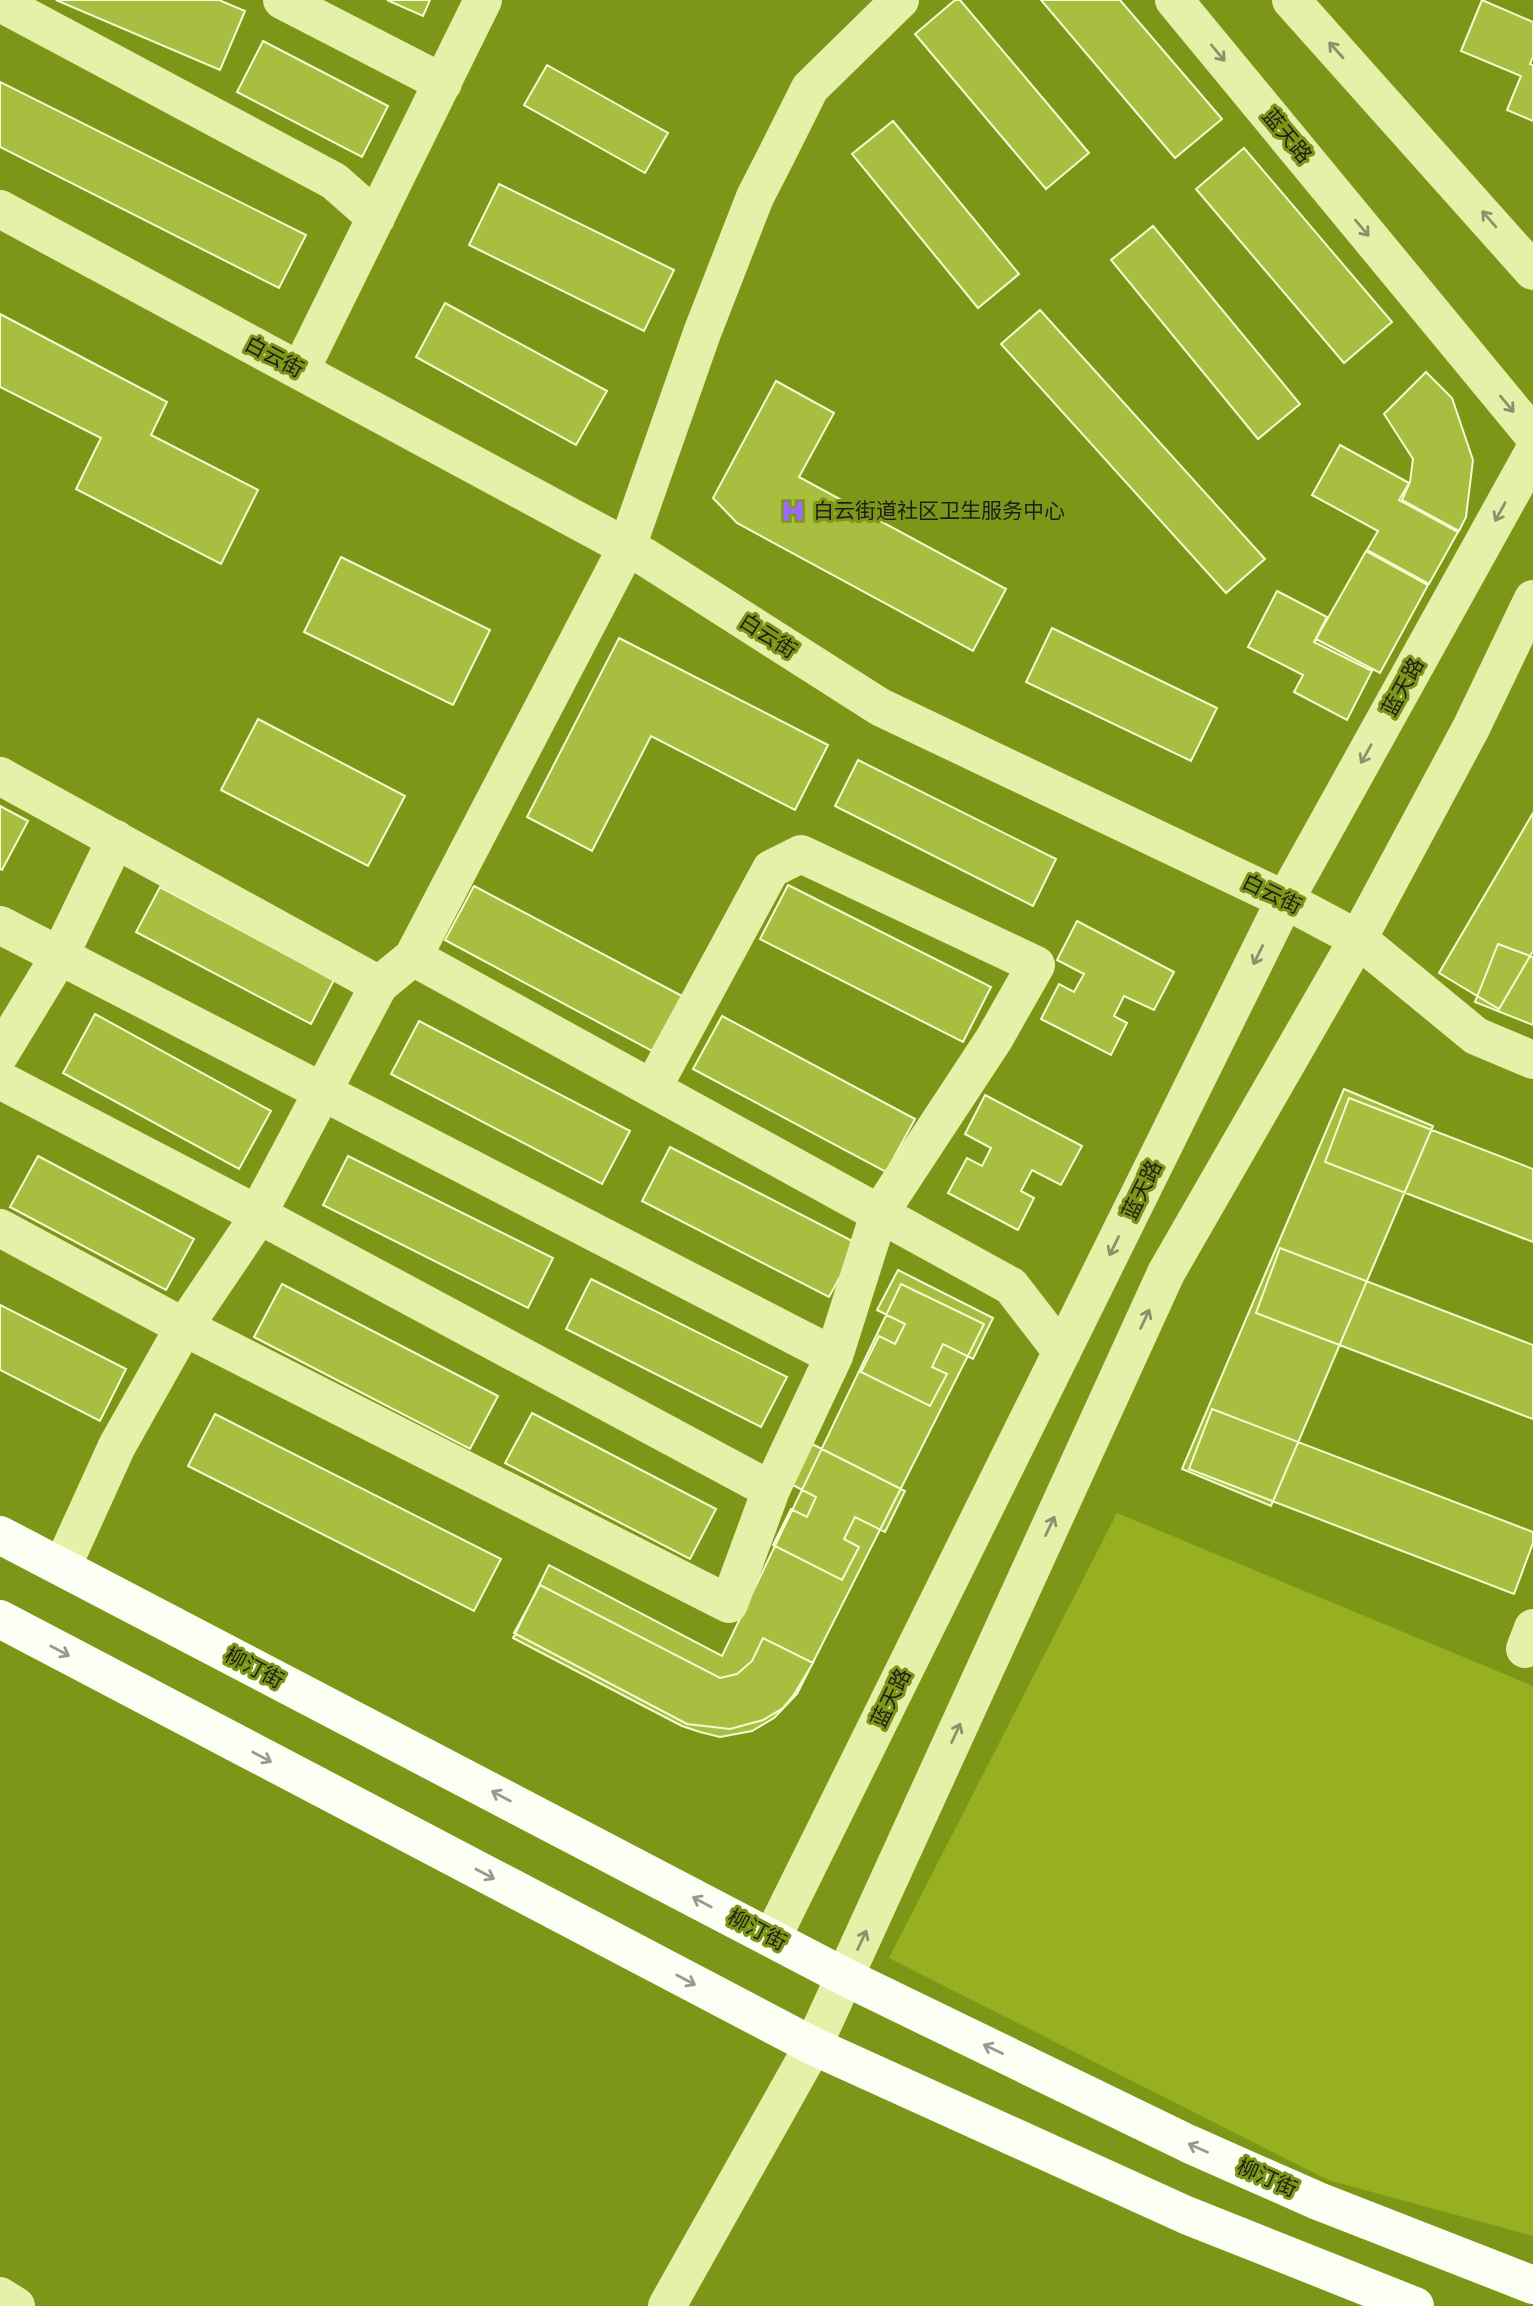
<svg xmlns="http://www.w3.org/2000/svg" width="1533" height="2306" font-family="Quicksand,'Noto Sans SC',sans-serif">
<rect width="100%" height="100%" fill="#7e9617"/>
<path fill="#97b020" d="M1117,1513L1533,1686V2236L1328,2180L889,1958Z"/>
<path fill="#a7be40" stroke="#f4fcd1" stroke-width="2" d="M56,0H219L245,11L220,70Z
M387,0H430L423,16Z
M955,0H960L1089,153L1046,189L915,34Z
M1041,0H1120L1222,119L1175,158Z
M1482,0L1533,22V57L1530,64L1533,65V121L1507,110L1521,76L1461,51Z
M263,41L388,106L362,157L237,92Z
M547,65L668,133L645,173L524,105Z
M0,82L306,235L279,288L0,147Z
M893,121L1019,274L978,308L852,154Z
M1244,148L1392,322L1344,363L1196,189Z
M499,184L674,270L644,331L469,245Z
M1153,226L1300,404L1258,439L1111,260Z
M445,303L607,391L576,445L416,357Z
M1040,310L1265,559L1226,593L1001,344Z
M0,314L167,402L151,435L258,490L221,564L76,489L101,438L0,387Z
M1426,372L1452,398L1473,460L1466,517L1459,531L1402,500L1410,482L1413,459L1384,414Z
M776,381L834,413L799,477L1006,589L973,651L737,523L713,498Z
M1340,445L1409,483L1399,500L1458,532L1429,584L1367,550L1378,531L1312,495Z
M1366,551L1428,585L1380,673L1316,639Z
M341,557L490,630L453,705L304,632Z
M1277,591L1327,617L1314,642L1372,671L1347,720L1294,692L1303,675L1248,647Z
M1052,628L1217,708L1191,761L1026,682Z
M619,638L828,745L795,810L651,736L592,851L527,817Z
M258,719L405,796L368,866L221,790Z
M858,760L1056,859L1033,906L835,806Z
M0,806L28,821L2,870L0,869Z
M1533,813V951L1499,1009L1439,973Z
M788,885L991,987L963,1042L760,939Z
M474,886L682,996L652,1051L445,940Z
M160,887L334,980L311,1024L136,932Z
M1077,921L1174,972L1154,1010L1124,996L1114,1016L1127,1023L1111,1055L1041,1019L1059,984L1074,992L1084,974L1057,960Z
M1498,944L1533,957V1025L1475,1002Z
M95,1014L271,1111L239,1169L63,1073Z
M722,1016L915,1119L886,1172L693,1069Z
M419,1021L630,1131L602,1184L391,1074Z
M1344,1089L1433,1126L1271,1506L1182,1469Z
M985,1095L1082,1146L1061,1185L1032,1170L1021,1191L1034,1198L1018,1230L948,1193L967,1158L982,1166L991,1148L965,1134Z
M1349,1098L1533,1169V1242L1325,1162Z
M670,1147L858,1244L829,1297L642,1201Z
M38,1156L194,1239L166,1290L10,1207Z
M348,1156L553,1258L528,1308L323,1205Z
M1280,1248L1533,1345V1419L1256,1313Z
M898,1270L993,1318L973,1359L943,1344L932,1367L947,1374L930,1406L861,1372L879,1336L895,1344L905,1324L877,1310Z
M591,1279L787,1377L761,1427L566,1329Z
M282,1284L498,1396L470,1449L254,1337Z
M901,1284L984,1324L797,1694L774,1718L752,1731L720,1737L700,1732L682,1726L513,1638L549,1565L722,1656Z
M0,1305L126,1369L100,1421L0,1370Z
M1212,1409L1533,1532V1543L1514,1594L1189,1469Z
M532,1413L716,1509L690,1559L505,1463Z
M215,1414L501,1559L474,1611L188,1466Z
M810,1443L905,1491L885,1532L855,1517L844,1539L859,1547L842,1580L773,1545L791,1509L807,1517L816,1497L789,1483Z
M540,1585L720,1678L737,1674L752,1661L763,1638L813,1663L793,1696L783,1708L763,1720L730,1729L687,1724L514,1633Z"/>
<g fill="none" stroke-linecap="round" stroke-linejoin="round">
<path stroke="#e5f1a9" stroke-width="38" d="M10,0L8,7L334,181L376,218
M282,0L443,83
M1174,0L1533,435
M1291,0L1533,271
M0,209L645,557L880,707L1285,900L1358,939L1476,1036L1533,1060
M300,371L483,0
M0,776L379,985
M0,925L834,1356
M413,957L1011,1286L1062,1352
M0,1054L59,957L116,839
M0,1080L257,1214L771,1490
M0,1228L184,1327L729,1604L771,1490L834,1356L879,1214L994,1039L1036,965L801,854L771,869L653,1087
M62,1567L117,1446L184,1327L248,1232L379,985L413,957L627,547L702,333L755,197L777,154L810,88L900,0
M1525,1649L1533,1628
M772,1938L1285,900L1533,453
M0,2296L16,2306
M667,2306L813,2046L1166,1273L1358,939L1471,728L1533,599"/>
<path stroke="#fcfff3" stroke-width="38" d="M0,1535L845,1977L1189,2144L1318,2201L1533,2285
M0,1619L813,2046L1186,2215L1415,2306"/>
</g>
<defs><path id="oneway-shaft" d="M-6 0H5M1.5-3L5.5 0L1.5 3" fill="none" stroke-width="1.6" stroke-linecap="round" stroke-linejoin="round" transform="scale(1.75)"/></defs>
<g stroke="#8b926a">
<use href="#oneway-shaft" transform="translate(1336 50) rotate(-132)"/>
<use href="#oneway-shaft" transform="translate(1218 53) rotate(50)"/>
<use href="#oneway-shaft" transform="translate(1489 219) rotate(-131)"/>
<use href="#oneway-shaft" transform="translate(1362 228) rotate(50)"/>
<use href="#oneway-shaft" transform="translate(1507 404) rotate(50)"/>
<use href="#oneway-shaft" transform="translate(1500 512) rotate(119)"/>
<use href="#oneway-shaft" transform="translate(1366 754) rotate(119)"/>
<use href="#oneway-shaft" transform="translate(1258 955) rotate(116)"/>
<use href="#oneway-shaft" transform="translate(1114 1246) rotate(116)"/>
<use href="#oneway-shaft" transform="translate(1145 1319) rotate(-65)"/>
<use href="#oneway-shaft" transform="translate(1050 1526) rotate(-65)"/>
<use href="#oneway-shaft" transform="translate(956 1733) rotate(-65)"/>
<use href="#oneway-shaft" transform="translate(862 1940) rotate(-65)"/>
</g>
<g stroke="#989993">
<use href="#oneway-shaft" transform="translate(60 1651) rotate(28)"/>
<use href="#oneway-shaft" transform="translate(262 1757) rotate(28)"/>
<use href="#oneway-shaft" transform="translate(501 1796) rotate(-152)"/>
<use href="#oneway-shaft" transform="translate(485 1874) rotate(28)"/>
<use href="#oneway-shaft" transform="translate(702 1902) rotate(-152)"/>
<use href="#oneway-shaft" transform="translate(686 1980) rotate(28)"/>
<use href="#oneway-shaft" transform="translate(993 2049) rotate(-154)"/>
<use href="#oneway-shaft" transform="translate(1198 2148) rotate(-156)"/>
</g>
<defs>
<g id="hospital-bare" transform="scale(1.89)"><path d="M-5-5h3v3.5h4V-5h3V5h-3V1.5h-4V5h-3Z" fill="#9b69ff" stroke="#7e9617" stroke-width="2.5" paint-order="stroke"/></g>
</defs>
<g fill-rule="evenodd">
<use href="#hospital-bare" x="793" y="511"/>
</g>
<g text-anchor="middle" stroke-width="6" stroke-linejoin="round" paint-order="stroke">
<g font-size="21" fill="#1d1d1d" stroke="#7e9617">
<text transform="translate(1287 136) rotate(50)" y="7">蓝天路</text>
<text transform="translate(274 357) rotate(28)" y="7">白云街</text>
<text transform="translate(768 636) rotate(33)" y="7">白云街</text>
<text transform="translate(1403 687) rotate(-61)" y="7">蓝天路</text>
<text transform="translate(1272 894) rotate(26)" y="7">白云街</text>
<text transform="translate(1142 1190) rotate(-64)" y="7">蓝天路</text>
<text transform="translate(254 1668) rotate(28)" y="7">柳汀街</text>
<text transform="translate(891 1698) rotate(-64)" y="7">蓝天路</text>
<text transform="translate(757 1930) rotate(28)" y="7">柳汀街</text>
<text transform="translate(1267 2178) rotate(24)" y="7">柳汀街</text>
</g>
<g font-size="21" fill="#1d1d1d" stroke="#7e9617" text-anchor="start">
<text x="813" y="518">白云街道社区卫生服务中心</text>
</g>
</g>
</svg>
